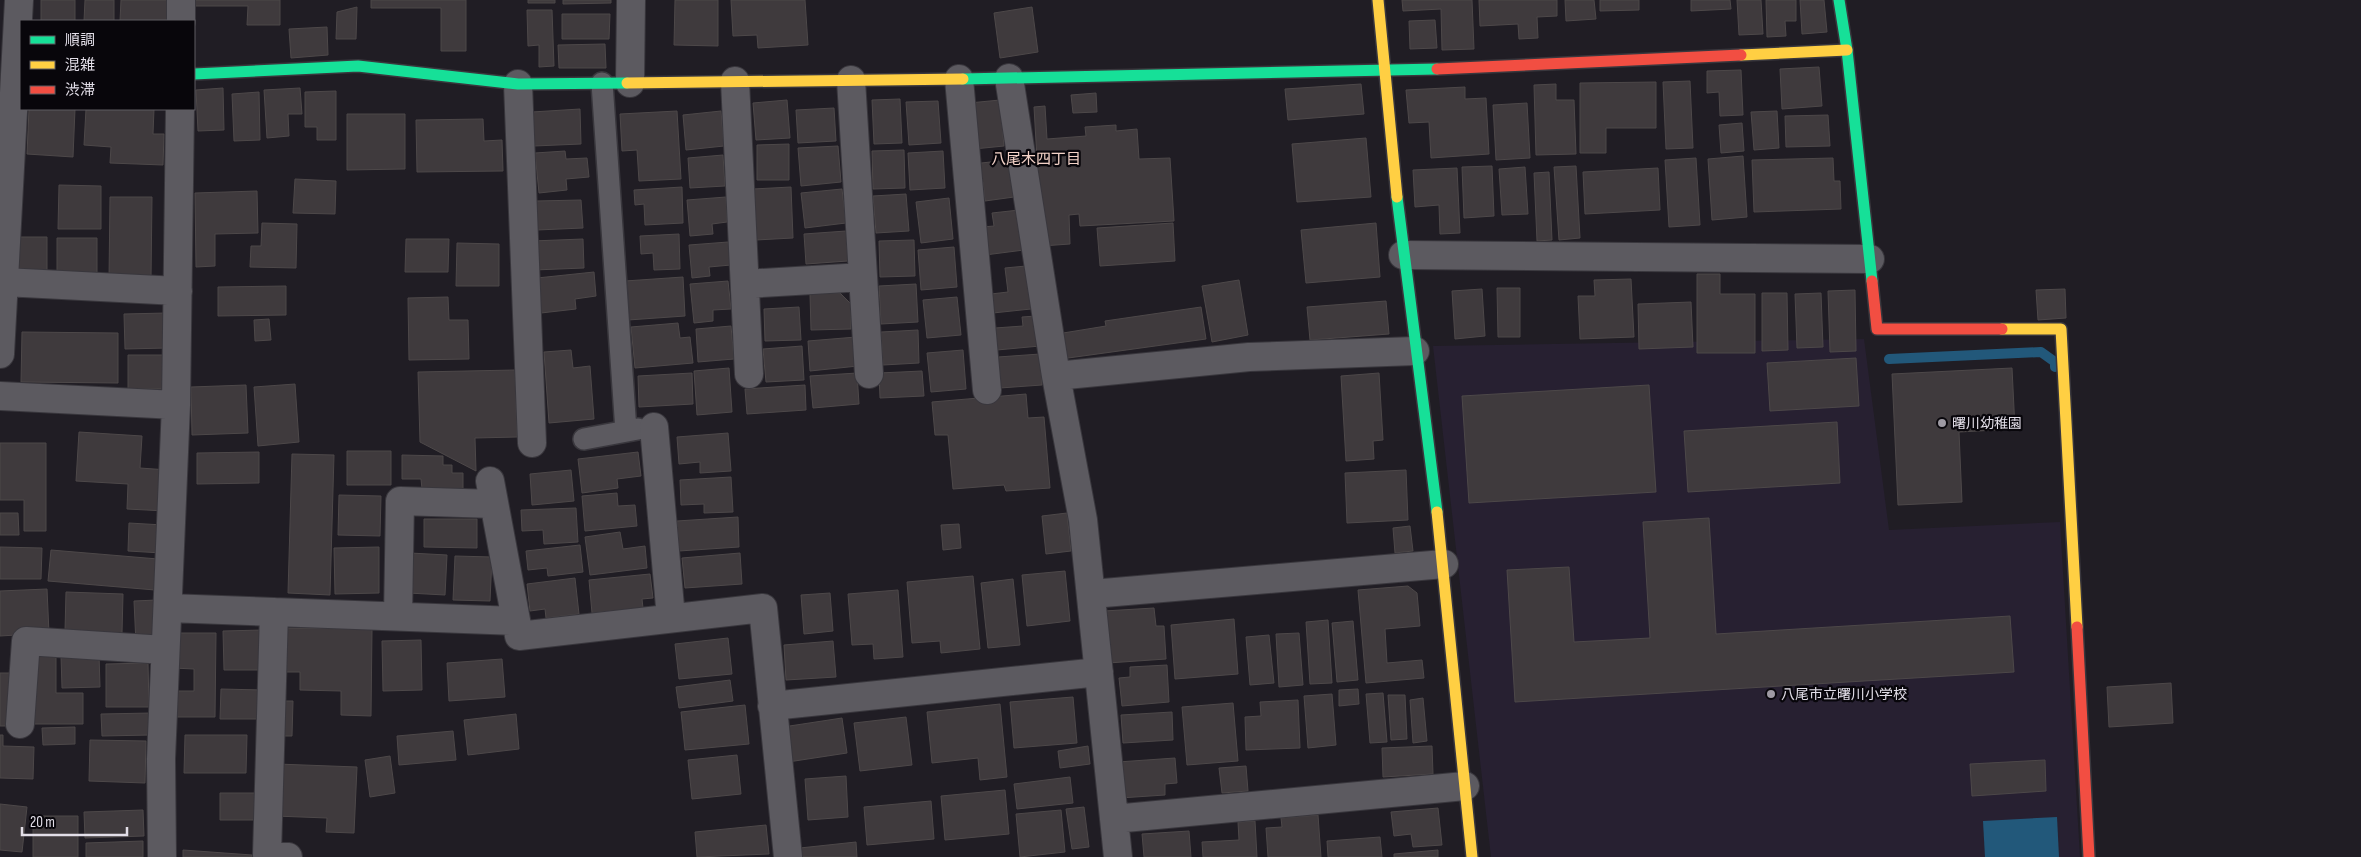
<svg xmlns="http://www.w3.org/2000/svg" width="2361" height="857" font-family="'Sofia Sans Condensed','Noto Sans JP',sans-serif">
<rect width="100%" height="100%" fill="#201d24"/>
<path fill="#272031" d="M1864,339L1889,530L2060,522L2080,857H1491L1433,346Z"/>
<path fill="#22587a" d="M2057,817L2059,857H1985L1983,821Z"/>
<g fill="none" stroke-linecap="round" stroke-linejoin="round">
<path stroke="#22587a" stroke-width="10" d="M1889,359L2041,352L2055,362V367"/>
</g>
<path fill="#3f3a3d" stroke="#4d4849" d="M41,0H75V21H41Z
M85,0H114V21H84Z
M121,0H171V21H120Z
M191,0H280V25H247L248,6H191Z
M371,0H466V51H441V8H371Z
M528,0H555V3H528Z
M563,0H611V3L563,4Z
M675,0H718V46L674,45Z
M731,0H805L808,45L758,48L757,35L733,36Z
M1402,0H1472L1474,49L1442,50L1441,9L1403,11Z
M1479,0H1557V16L1537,17L1538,38L1519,39L1518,24L1480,26Z
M1565,0H1594L1596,19L1566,21Z
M1600,0H1639V10L1600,11Z
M1691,0H1730L1731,9L1691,11Z
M1737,0H1761L1763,34L1739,35Z
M1766,0H1796V21H1785L1786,36L1767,37Z
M1800,0H1824L1827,32L1802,34Z
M357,7L356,39H336L337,12Z
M1032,7L1038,52L1000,58L994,13Z
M527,10H552L554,66L539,67V45L528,46Z
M562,14H610L609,39H562Z
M1435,20L1437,48L1410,49L1409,21Z
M327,27L328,55L291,58L289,29Z
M605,44L606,68H559L558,45Z
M1819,67L1822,106L1782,109L1780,69Z
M1741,70L1743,115L1720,116L1719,92L1707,93V71Z
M1690,81L1693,148L1666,149L1663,82Z
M1656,82V128H1606V153H1580V83Z
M1361,84L1364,114L1288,120L1285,89Z
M1556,84V100H1574L1576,154L1536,155L1534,85Z
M1465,87V99L1486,98L1489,154L1431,158L1429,122L1409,123L1406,90Z
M223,88L224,130L198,131L196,90Z
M300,88L302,114H288L289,136L267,138L264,90Z
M336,91V140H317V127H305V92Z
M259,92L260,140L234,141L232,94Z
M1096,93L1097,112L1073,113L1071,95Z
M900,99L902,143L874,144L872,100Z
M787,100L790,138L756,140L753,103Z
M1000,100L1004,146L974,149L969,103Z
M938,101L941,143L909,145L906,102Z
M1527,103L1530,158L1496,160L1493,105Z
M1045,106L1047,139L1086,136L1085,127L1116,125V131L1137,129L1139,159L1170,158L1174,221L1080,226L1079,214L1069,215L1070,244L1042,246L1034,107Z
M834,108L836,141L798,143L796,110Z
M29,109H75L73,157L27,154Z
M86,109H154L153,134H164L163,165L110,163L111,147L84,145Z
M580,109L581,144L534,146L532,112Z
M677,111L681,179L639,181L637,150L622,151L620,114Z
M721,111L724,146L686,150L683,115Z
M1777,111L1779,148L1754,150L1751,112Z
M347,114H405V169L347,170Z
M1828,115L1830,146L1786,147L1785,116Z
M483,119L484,141L502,140L503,171L417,172L416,120Z
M1742,123L1744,151L1721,153L1719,125Z
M1366,138L1371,197L1297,202L1292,144Z
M789,144V180H757V145Z
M838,146L841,182L801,186L798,148Z
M904,150L905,188L873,189L872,151Z
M565,151L566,159L587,158L589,177L566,179L567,190L539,193L535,153Z
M943,151L945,188L910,190L908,153Z
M723,155L725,186L690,188L688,158Z
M1743,156L1747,217L1712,220L1708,159Z
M1696,158L1700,225L1669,227L1665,160Z
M1833,158L1834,181H1840L1841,209L1754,212L1752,160Z
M1009,160L1014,197L985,201L983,182L974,183L972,164Z
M1492,166L1494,216L1464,218L1462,167Z
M1576,166L1580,238L1559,240L1554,167Z
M1525,167L1528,214L1502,215L1499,169Z
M1457,168L1460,233L1440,234L1439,205L1415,207L1413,170Z
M1658,168L1660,210L1585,214L1583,172Z
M1549,172L1552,240L1537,241L1534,173Z
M295,179L336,181L335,214L293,213Z
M59,185L101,186V229H58Z
M682,187L683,223L645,225L644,204L635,205L634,190Z
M791,187L793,238L756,240L753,189Z
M842,189L846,223L805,228L801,193Z
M257,191L258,233L215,234V266L196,267L195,193Z
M906,194L909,231L876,233L873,196Z
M110,197H152L151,279H109Z
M726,197L727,222L712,224L713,234L690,236L687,200Z
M949,198L953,239L921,243L916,202Z
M581,200L583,228L537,230L536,201Z
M1019,210L1024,250L985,255L982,227L994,226L992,213Z
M262,223L297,224L296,268L250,267L251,246H261Z
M1173,223L1175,261L1100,266L1097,228Z
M1376,223L1380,277L1306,283L1301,230Z
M846,231L848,261L806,264L804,234Z
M679,234L680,269L654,270L653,253L641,254L640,236Z
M14,237H47V272H14Z
M57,238H97V276H57Z
M406,239H449L448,272H405Z
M583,239L584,268L534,270L532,241Z
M914,240L915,276L880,277L879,241Z
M728,242L731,265L709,267L710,276L692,278L689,245Z
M457,243L499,244V286H456Z
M954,247L957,287L921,290L918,250Z
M1026,266L1031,309L993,313L991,294L1008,292L1005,268Z
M594,272L596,296L575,299L576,309L541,313L537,278Z
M1697,274H1720V294H1755V353H1697Z
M683,277L685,316L628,320L625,281Z
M1631,279L1634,337L1580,339L1578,296H1595L1594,280Z
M1239,280L1248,335L1212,342L1202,286Z
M728,281L731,309L713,310V321L694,323L690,284Z
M916,284L918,322L881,324L879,286Z
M286,286V315L218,316V287Z
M1497,288H1520V337H1498Z
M1482,289L1485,336L1455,339L1452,291Z
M2065,289L2066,318L2038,320L2036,290Z
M1855,290L1856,351L1830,352L1828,291Z
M840,293L851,304V329L811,330L810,294Z
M1762,293H1787L1788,350L1762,351Z
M1821,293L1823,347L1797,348L1795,294Z
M448,297L449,320H468L469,359L409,360L408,298Z
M957,297L961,335L927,338L923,300Z
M1386,301L1389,334L1310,340L1307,307Z
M1691,302L1693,347L1639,349L1638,304Z
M799,307L801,340L765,341L764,309Z
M1201,307L1206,339L1061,359L1057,334L1106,326L1105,321Z
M166,313L167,348L125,349L124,314Z
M1036,316L1040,346L997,350L995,328L1023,326L1022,317Z
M269,319L271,340L255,341L254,320Z
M678,323L680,338L690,337L693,363L635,368L631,327Z
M731,326L734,359L698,362L696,329Z
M918,330L919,363L883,365L881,332Z
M22,332L118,333V383L21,382Z
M856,337L858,366L810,371L808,341Z
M802,346L804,380L766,382L763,349Z
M571,350L573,368L590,366L594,419L549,423L544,352Z
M963,350L966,389L931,392L927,353Z
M1040,354L1042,385L1000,388L998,357Z
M128,355H164V389H128Z
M1856,358L1859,406L1770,411L1767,363Z
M729,368L732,412L697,415L694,371Z
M2012,368L2015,429L1959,432L1962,502L1898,505L1892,374Z
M515,370L517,437L475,438L476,471L420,442L418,372Z
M922,371L924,396L880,398L879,373Z
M692,373L693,404L639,407L638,376Z
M857,373L859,404L813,408L810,376Z
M1379,373L1383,440L1373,441L1374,459L1346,461L1341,376Z
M295,384L299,442L258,446L254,387Z
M246,385L248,433L192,435L191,387Z
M805,385L806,410L747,414L745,389Z
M1649,385L1656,492L1469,503L1462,396Z
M1026,394L1028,418L1044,417L1050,488L1006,491L1004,485L953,489L948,435H935L932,402Z
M1837,422L1840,483L1688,492L1684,431Z
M79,432L142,436L140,468L168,470L166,511L127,509L128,484L76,481Z
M728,433L731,471L700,473V462L679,464L677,437Z
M0,443H46V531H24V500H0Z
M347,451H391V485H347Z
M259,452V483L197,484V453Z
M638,452L641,476L617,479L618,488L582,493L578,459Z
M292,454L334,455L330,595L288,593Z
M402,455L443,456V465H452V473H463V490L422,489L421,479H402Z
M571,470L574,501L532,505L530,474Z
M1406,470L1408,520L1347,523L1345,473Z
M731,477L733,512L704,513V504L681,505L680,480Z
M617,493L618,506L635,505L637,526L585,531L582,496Z
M339,495L381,496L380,536L338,535Z
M576,508L578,542L544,544L543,530L522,531L521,510Z
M0,513H18L19,535H0Z
M1067,513L1071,551L1046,554L1042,516Z
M738,517L739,547L679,551L677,521Z
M1709,518L1716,634L2010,616L2014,672L1515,702L1507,570L1569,567L1574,642L1650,638L1643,522Z
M424,519H477V548L424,547Z
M129,523L163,525L162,553L128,551Z
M959,524L961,548L943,550L941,525Z
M1410,526L1413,551L1395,553L1393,528Z
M620,532L623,549L645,546L647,568L590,575L585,537Z
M580,545L583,572L548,576L547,568L528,570L526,551Z
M0,547L42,548L41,579H0Z
M379,547V593L335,594L334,548Z
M51,550L158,559L155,590L48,581Z
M410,553L447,555L445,595L408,593Z
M740,553L742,584L685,588L682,558Z
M455,556L492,557L490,601L453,600Z
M1065,571L1070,621L1027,626L1022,575Z
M650,574L653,598L642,599L643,608L592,613L589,580Z
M973,576L980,649L941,653L940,641L912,643L907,582Z
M575,578L579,614L546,618L545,609L530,611L527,584Z
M1013,579L1020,645L988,648L981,583Z
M1408,586L1417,593L1420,626L1385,629L1387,663L1422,660L1424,678L1366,683L1358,590Z
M47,589L49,633L0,636V591Z
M898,590L903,657L874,659L873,644L852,645L848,594Z
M66,592L123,594L122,633L65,631Z
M830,593L833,631L804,634L801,595Z
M157,600L159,643L136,644L134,601Z
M1154,608L1156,626H1164L1166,659L1108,663L1104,611Z
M1234,619L1238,674L1175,679L1171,625Z
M1328,620L1332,683L1310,684L1306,622Z
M1353,621L1358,680L1337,682L1332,623Z
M280,628L372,629L371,716L341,715V691L300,690V672H279Z
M263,630V670H224L223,631Z
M174,633H216L215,717H176V691H194V669L173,668Z
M1299,633L1303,685L1279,687L1276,634Z
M1269,635L1274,683L1250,685L1246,637Z
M728,638L732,674L679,679L675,644Z
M421,640L422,690L383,691L382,641Z
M833,641L836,677L786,680L784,645Z
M29,655H56V693H83V724H29Z
M99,655L100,687L62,688L61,656Z
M502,659L505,697L449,701L447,663Z
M148,663L149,707H106V664Z
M1167,665L1169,702L1122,706L1119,678L1130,677V667Z
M0,673H11L10,726H0Z
M730,680L733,701L679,708L676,687Z
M2171,683L2173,723L2109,727L2107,687Z
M221,689L262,690L261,719H220Z
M1358,689L1359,704L1339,706V690Z
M1383,693L1387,742L1370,743L1366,694Z
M1332,694L1336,745L1308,748L1304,696Z
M1388,695H1405L1407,739L1391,740Z
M1073,697L1077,743L1014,748L1010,702Z
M1423,698L1427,741L1413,743L1410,700Z
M1298,700L1300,748L1246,750L1245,717L1261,716L1260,702Z
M277,701H293L292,736H277Z
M1233,703L1238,761L1187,765L1182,707Z
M1000,704L1007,777L980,780L978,758L932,763L927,712Z
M745,705L749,744L685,750L681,712Z
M1172,712L1173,740L1123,743L1121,715Z
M151,713V735L102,736L101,714Z
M516,714L519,749L468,755L464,720Z
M906,717L912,765L860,771L854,723Z
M842,718L847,753L788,762L783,727Z
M75,727V744L43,745L42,728Z
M453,731L456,760L399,765L397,736Z
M0,735H3V746L34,747L33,779L0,778Z
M185,735H247L246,773H184Z
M90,740L146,741L145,783L89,781Z
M1088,746L1090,764L1060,768L1058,751Z
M1432,746L1433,774L1383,777L1382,748Z
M737,755L741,794L692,799L688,760Z
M390,756L395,793L370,797L365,760Z
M1175,758L1177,783L1165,784V795L1120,798L1118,762Z
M2045,760L2046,791L1972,796L1970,764Z
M277,764L357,767L354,833L326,832L327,818L275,816Z
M1246,766L1248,791L1222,793L1219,768Z
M846,776L848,817L808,820L805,779Z
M1070,777L1073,803L1017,809L1014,784Z
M1005,790L1009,834L945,840L941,796Z
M220,793H259V820H220Z
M931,801L934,839L867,845L864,807Z
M0,804L27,807L22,852L0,850Z
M1084,807L1089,847L1072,849L1066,809Z
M1438,808L1442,845L1413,847L1411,834L1394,836L1391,812Z
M143,810L144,836L85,838L84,812Z
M1061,810L1065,852L1020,857L1016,814Z
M1318,815L1321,857H1268L1266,828L1282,827L1281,818Z
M33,816H78V857H33Z
M1255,821L1257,857H1203L1202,842L1239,840L1238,822Z
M766,825L769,854L697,857L695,832Z
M1189,831L1191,857H1144L1142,834Z
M1380,837L1382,857H1328L1327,841Z
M143,841V857H86V843Z
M856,842L857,857H801L800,848Z
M183,850L252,855V857H183Z
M1438,850V857H1394V854Z"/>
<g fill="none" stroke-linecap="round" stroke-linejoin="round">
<g stroke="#39373d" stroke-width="24">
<path id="lane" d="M602,83L626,431
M584,439L638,429"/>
</g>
<g stroke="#39373d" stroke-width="30">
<path id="street" d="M181,21V0
M1009,78L1056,376L1083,520L1118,857
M959,79L987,390
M851,80L869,374
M735,81L749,374
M630,83L631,0
M518,84L532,443
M1403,255L1870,259
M4,282L178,291
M745,284L863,277
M0,354L19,0
M1056,376L1249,357L1415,351
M0,396L176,405
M654,427L671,618
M490,481L519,636L763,608L788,857
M1092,594L1444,564
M168,608L516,621
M274,612L267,855L288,857
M398,616L400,501L494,504
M772,706L1099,672
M20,724L26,641L165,650
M1114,819L1465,786
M162,857L161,759L176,405L180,109"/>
</g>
<g stroke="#39373d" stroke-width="14">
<path id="fast" d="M1839,0L1847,50L1872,281
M194,74L358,66L518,84L627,83
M963,79L1437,69
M1397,197L1437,512"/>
</g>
<g stroke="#39373d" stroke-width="14">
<path id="slow" d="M1378,0L1397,197
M1741,55L1847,50
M627,83L963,79
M2002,329H2061L2077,627
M1437,512L1472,857"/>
</g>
<g stroke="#39373d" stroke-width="14">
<path id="jam" d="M1437,69L1741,55
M1872,281L1877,329H2002
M2077,627L2089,857"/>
</g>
<use href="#lane" stroke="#5c5a60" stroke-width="21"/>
<use href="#street" stroke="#5c5a60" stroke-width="28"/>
<use href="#fast" stroke="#16e098" stroke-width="11"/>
<use href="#slow" stroke="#ffcf43" stroke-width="11"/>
<use href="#jam" stroke="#f24e42" stroke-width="11"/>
</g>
<g fill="#9e9aa3" stroke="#08060b" stroke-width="2">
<circle cx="1942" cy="423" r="5"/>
<circle cx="1771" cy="694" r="5"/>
</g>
<g text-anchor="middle" stroke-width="4.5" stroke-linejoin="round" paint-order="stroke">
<g font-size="14" fill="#e2dee8" stroke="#08060b" text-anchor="start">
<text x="1952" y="428">曙川幼稚園</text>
<text x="1781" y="699">八尾市立曙川小学校</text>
</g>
<g font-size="15" fill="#f4d3c8" stroke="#08060b">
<text x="1036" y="164">八尾木四丁目</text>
</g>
</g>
<rect x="20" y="20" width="175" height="90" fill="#08060b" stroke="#5f5c63"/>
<rect x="30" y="36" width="25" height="8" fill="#16e098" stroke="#5f5c63"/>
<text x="65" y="45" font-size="15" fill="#e2dee8">順調</text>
<rect x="30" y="61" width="25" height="8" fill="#ffcf43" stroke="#5f5c63"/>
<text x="65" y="70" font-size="15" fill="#e2dee8">混雑</text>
<rect x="30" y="86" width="25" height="8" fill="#f24e42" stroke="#5f5c63"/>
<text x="65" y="95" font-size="15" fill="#e2dee8">渋滞</text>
<path d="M22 827v8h105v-8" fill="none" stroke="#e2dee8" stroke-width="2.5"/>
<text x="30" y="827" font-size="15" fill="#e2dee8" stroke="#08060b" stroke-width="4" paint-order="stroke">20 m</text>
</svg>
